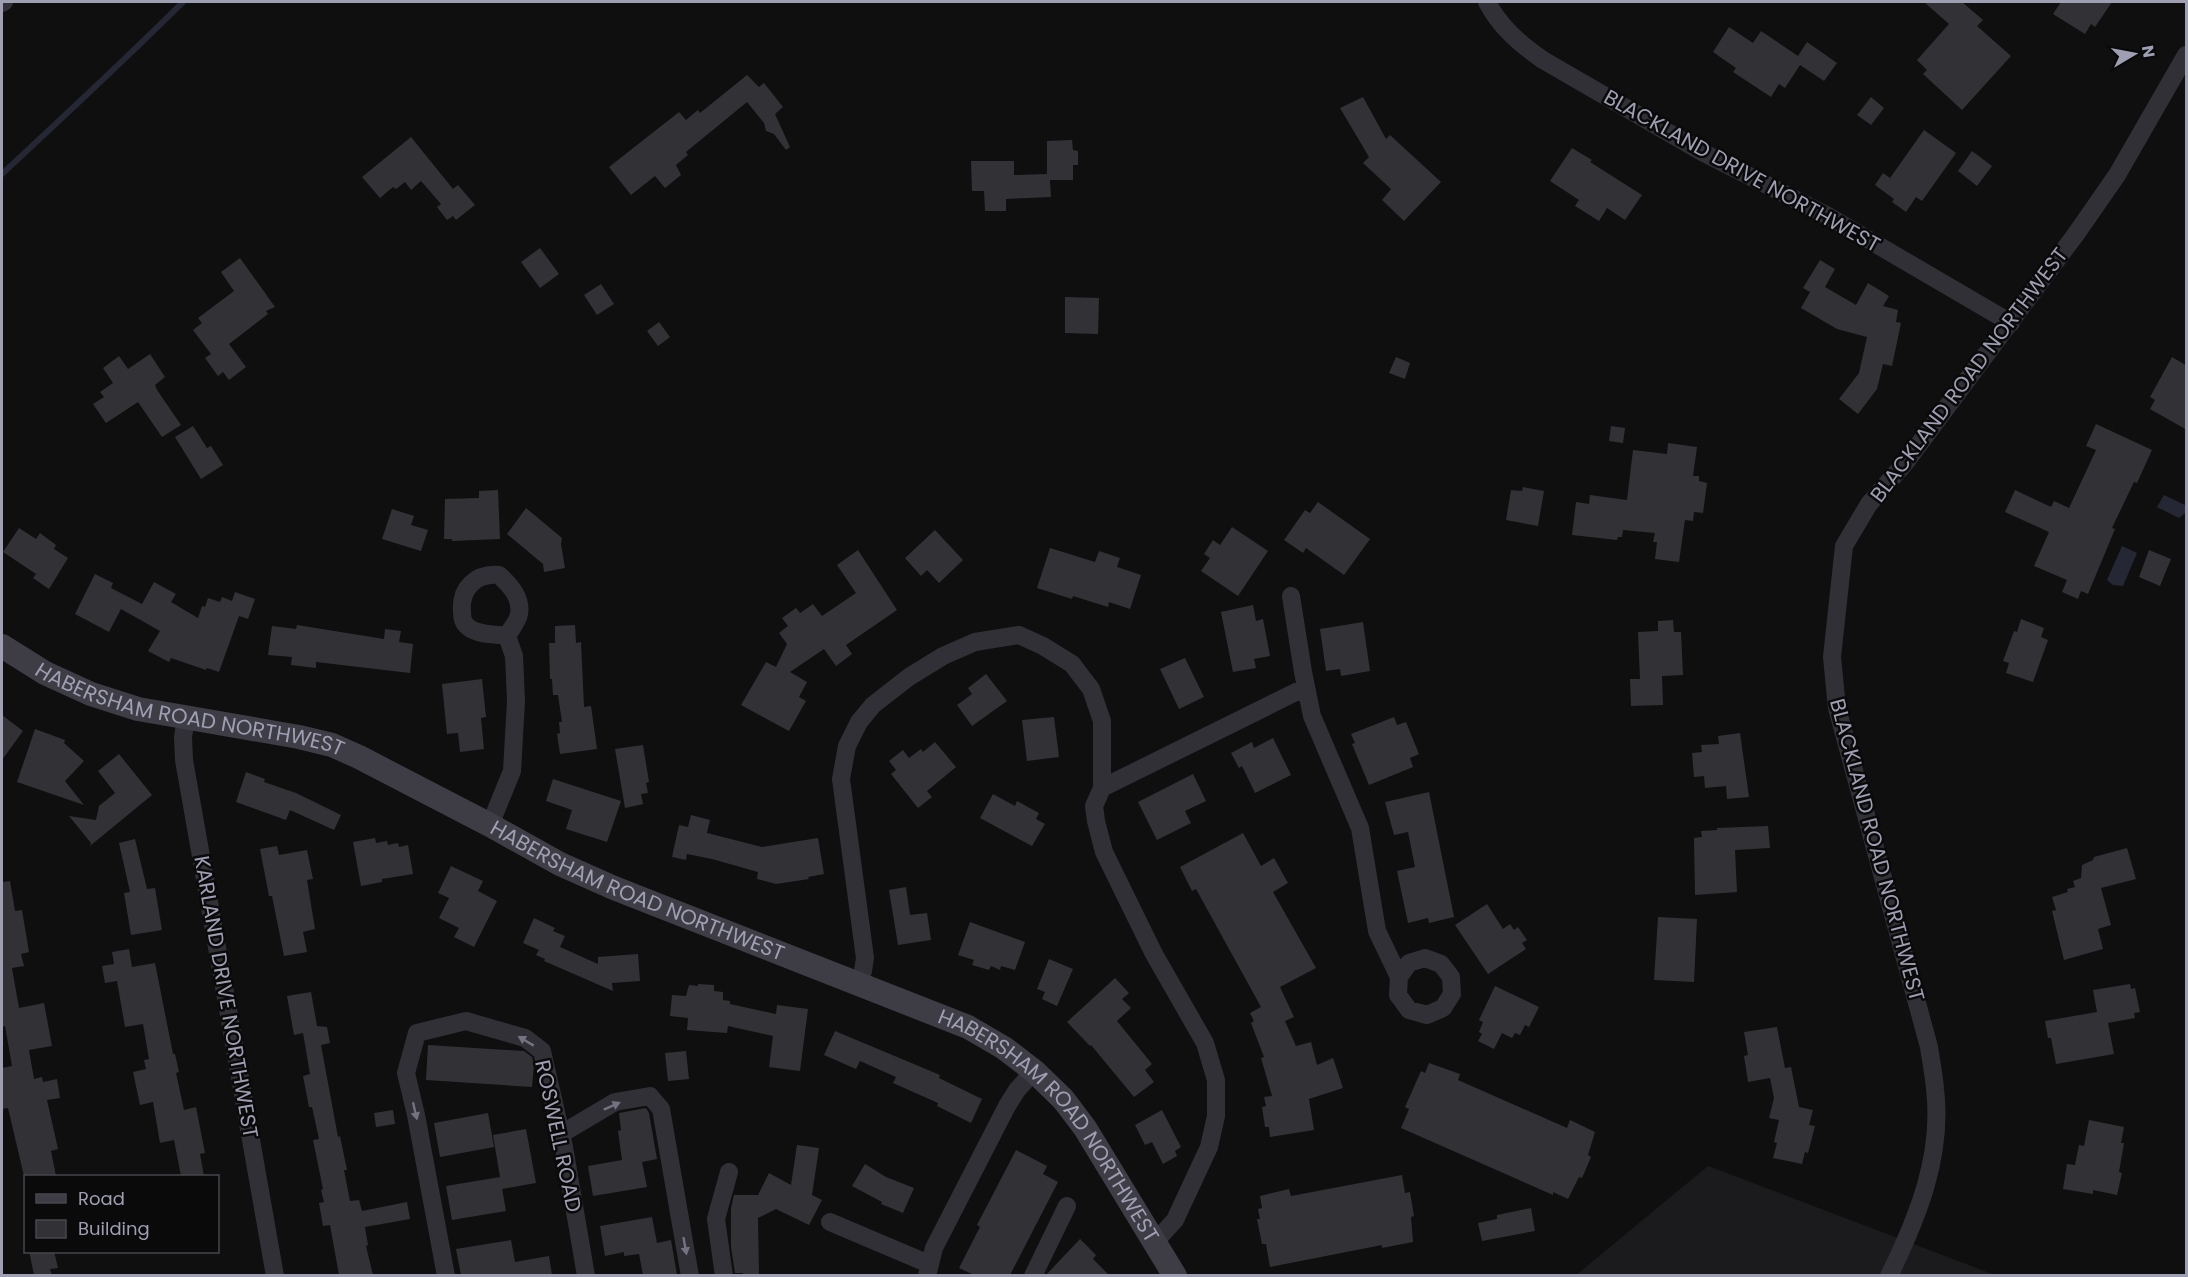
<svg xmlns="http://www.w3.org/2000/svg" width="2188" height="1277" font-family="Poppins,sans-serif">
<rect width="100%" height="100%" fill="#0f0f10"/>
<path fill="#1b1b1d" d="M1708,1166L1995,1275L1575,1276Z"/>
<path fill="#252834" d="M2164,495L2185,505V513L2179,518L2157,507Z
M2122,546L2137,553L2123,586L2113,585L2107,580Z"/>
<g fill="none" stroke-linecap="round" stroke-linejoin="round">
<path stroke="#252834" stroke-width="6" d="M2,174C63,117 124,61 183,2"/>
</g>
<path fill="#323135" d="M1924,2H1962L1983,20L1977,26L2011,56L1962,110L1923,74L1927,70L1917,60L1949,24Z
M2061,2H2112L2095,27L2091,24L2085,34L2053,14Z
M1729,27L1753,43L1761,31L1798,56L1807,42L1837,63L1824,81L1800,65L1785,88L1779,84L1771,97L1733,72L1736,68L1713,52Z
M747,75L759,87L764,83L783,107L775,114L790,147L786,150L774,134L766,131L764,123L747,102L686,152L688,155L676,165L681,175L665,188L655,176L631,195L609,167L679,112L686,120L698,110L700,113Z
M1363,97L1386,139L1390,135L1441,182L1404,221L1382,200L1391,189L1363,163L1369,157L1340,108Z
M1871,97L1884,108L1871,125L1857,115Z
M1924,130L1956,153L1922,201L1916,197L1906,212L1892,202L1894,199L1875,185L1883,173L1890,178Z
M411,137L453,189L458,185L475,205L456,220L453,216L447,220L437,207L441,204L421,181L411,190L405,182L396,189L393,187L380,198L362,177Z
M1072,140L1073,150L1078,151V165H1073V180H1050L1051,197L1006,199V211H985L984,191H972L971,161H1014V175L1047,174V141Z
M1572,148L1592,160L1590,162L1642,195L1625,220L1607,208L1599,221L1575,206L1579,200L1550,181Z
M1972,151L1992,166L1977,186L1958,171Z
M540,248L559,274L540,288L521,262Z
M240,258L275,307L266,311L268,314L229,344L246,367L229,380L223,372L218,376L205,358L211,354L193,330L202,323L198,318L234,291L221,272Z
M1820,260L1835,269L1825,287L1856,305L1868,283L1889,296L1883,306L1898,310L1896,322L1901,323L1892,366L1883,364L1877,389L1858,414L1839,399L1859,373L1867,337L1837,329L1801,308L1810,292L1803,288Z
M601,284L614,304L597,315L584,295Z
M1065,297L1099,298L1098,334L1065,333Z
M659,322L670,337L658,346L647,331Z
M150,354L165,377L155,385L157,390L181,425L162,437L138,402L106,423L93,404L104,397L100,392L113,383L103,368L119,356L128,369Z
M1396,357L1410,363L1405,379L1389,373Z
M2172,357L2187,366V430L2150,409L2155,400L2150,397Z
M2096,424L2152,450L2137,483L2134,482L2112,528L2115,529L2088,594L2081,591L2078,599L2062,592L2067,580L2034,566L2049,532L2005,512L2015,490L2051,507L2054,501L2069,508L2096,450L2086,446Z
M193,426L207,448L211,446L223,465L201,479L175,437Z
M1611,426L1625,428L1623,443L1609,441Z
M1668,443L1697,447L1693,476H1699V481L1707,483L1703,513L1694,512L1693,521L1685,520L1679,562L1655,559L1657,542H1653L1655,533L1623,530L1622,537H1618L1617,540L1572,535L1576,502L1589,504L1590,495L1627,500L1633,450L1667,454Z
M1523,487L1544,491L1538,526L1506,520L1511,490L1522,491Z
M498,490L500,539L452,541V539H444L445,499L479,498V491Z
M1318,502L1370,539L1344,575L1306,548L1303,553L1284,540L1305,510L1310,513Z
M526,508L562,538L561,544L565,568L544,572L543,564L507,534Z
M392,509L414,516L411,525L428,530L421,551L382,539Z
M1232,527L1268,551L1238,596L1201,571L1210,558L1204,554L1213,540L1220,545Z
M19,528L36,539L40,533L56,545L54,549L68,558L49,589L33,578L36,574L3,552Z
M935,530L963,560L939,583L927,570L921,576L905,558Z
M1050,548L1095,562L1099,551L1120,558L1117,567L1141,575L1130,609L1109,602L1108,607L1073,596L1072,599L1037,588Z
M858,550L897,610L846,645L852,654L836,666L824,649L790,672L807,682L799,697L806,701L789,731L741,705L766,662L776,667L787,644L779,633L788,626L782,618L796,608L800,613L813,604L822,616L856,593L837,565Z
M2149,550L2171,559L2160,586L2139,577Z
M95,574L113,583L111,588L142,604L154,582L176,594L171,602L198,618L202,606L205,607L208,598L220,602L222,597L232,601L235,592L255,599L248,619L239,616L219,672L207,668L206,670L171,658L169,662L148,651L160,631L121,609L109,632L75,614Z
M1253,605L1256,621L1263,619L1270,656L1254,659L1256,668L1233,672L1221,612Z
M2021,619L2044,628L2041,637L2048,640L2033,682L2006,673L2009,663L2003,661L2014,631L2017,632Z
M1673,620L1674,632H1681L1683,675L1662,676L1663,705L1631,706L1630,679H1640L1638,632L1658,631V621Z
M1363,622L1370,671L1341,676L1340,669L1326,671L1320,629Z
M297,625L384,639L385,629L401,631L399,642L413,644L410,673L316,662V668L291,665L292,657L268,655L272,626L296,629Z
M575,625L576,643L581,642L584,707L591,706L597,749L560,754L557,734L560,733L559,722H562L558,695H553L552,679H550L549,643H555V626Z
M1185,658L1204,697L1179,709L1160,669Z
M986,674L1007,701L972,726L957,705L972,694L968,688Z
M482,679L486,717L481,718L484,749L460,752L458,733L447,734L442,684Z
M2,715L23,731L2,760Z
M1054,717L1059,757L1027,761L1022,720Z
M1394,717L1397,725L1406,722L1419,754L1410,758L1413,767L1369,785L1352,744L1355,743L1351,734Z
M35,729L65,740L64,743L84,761L65,781L84,805L17,782Z
M1740,733L1749,797L1727,799L1726,786L1705,788L1704,776L1694,777L1692,753L1702,752L1701,745L1719,744L1718,736Z
M1273,738L1291,775L1255,793L1242,766L1239,768L1231,753L1252,742L1254,748Z
M935,742L956,767L927,791L932,797L918,808L891,774L896,770L889,761L903,750L909,758L921,749L923,752Z
M643,745L649,782L646,783L648,793L641,794L643,804L625,808L615,749Z
M119,754L152,795L90,846L91,843L69,816L96,820L99,806L115,793L98,771Z
M246,772L265,779L264,782L296,793L341,815L334,830L290,810L286,820L236,802Z
M1193,774L1206,801L1185,811L1191,823L1157,840L1138,802Z
M553,779L621,801L607,842L566,829L572,810L546,801Z
M1429,792L1454,917L1429,923L1428,918L1408,923L1397,871L1415,867L1408,832L1394,835L1385,802Z
M993,794L1015,806L1017,801L1039,813L1036,819L1045,824L1032,846L980,818Z
M691,815L710,820L707,833L762,847L818,838L824,874L808,877L809,879L776,884L757,879L758,872L712,859L687,854L686,860L672,857L679,825L688,827Z
M1768,826L1770,848L1735,850L1737,892L1695,895L1694,838L1702,837L1701,831L1717,830V828Z
M1243,833L1261,866L1274,858L1288,883L1273,892L1316,968L1280,987L1294,1017L1285,1021L1296,1046L1311,1042L1317,1065L1333,1058L1343,1088L1309,1099L1314,1130L1270,1137L1269,1127H1265L1262,1107L1266,1106L1264,1097L1272,1096L1261,1058L1264,1057L1251,1023L1254,1021L1250,1013L1261,1007L1196,889L1192,891L1180,867Z
M375,838L376,843L387,841L388,845L398,843L399,847L408,845L413,874L382,879V882L361,886L353,842Z
M135,839L147,889L155,888L162,930L131,935L124,893L130,892L119,843Z
M277,846L279,855L307,850L313,879L307,880L315,929L303,932L307,952L284,956L272,896H269L260,849Z
M2127,848L2136,879L2101,888L2111,925L2098,929L2103,949L2064,960L2052,911L2056,910L2052,897L2068,892L2067,889L2075,887L2073,881L2081,878L2082,865L2093,860L2094,857Z
M451,866L483,881L478,891L497,901L474,947L454,937L459,928L439,918L449,898L438,893Z
M10,881L15,911L22,910L29,952L21,954L24,966L12,968L19,1008L44,1003L52,1046L29,1050L34,1079L42,1077L43,1082L57,1079L60,1098L47,1100L58,1149L51,1151L56,1176H24L8,1108L2,1109V1068L12,1066L5,1026L2,1027V882Z
M906,887L910,915L927,913L931,940L898,945L889,890Z
M1487,904L1503,929L1510,924L1514,930L1518,927L1527,940L1522,943L1526,949L1488,974L1455,925Z
M1658,917L1697,919L1694,982L1654,980Z
M534,918L555,928L553,931L565,936L560,947L598,964V957L638,954L640,981L612,983L613,991L544,961L545,959L536,955L539,950L523,943Z
M970,922L1025,942L1015,970L1001,966L1000,970L991,966L989,970L972,965L974,960L958,955Z
M129,949L132,967L155,963L173,1054H175L179,1072L176,1073L184,1110L196,1107L205,1153L200,1154L204,1176H181L174,1140L160,1143L153,1102L140,1105L133,1072L146,1069L144,1060L149,1059L143,1024L125,1027L117,981L105,983L102,966L114,964L112,952Z
M1049,959L1073,969L1057,1006L1042,999L1045,992L1037,989Z
M1115,978L1129,993L1122,999L1131,1008L1117,1021L1152,1064L1145,1070L1154,1082L1134,1097L1091,1045L1090,1046L1067,1022Z
M698,984L714,985V991L723,992V1000L730,1001V1004L776,1014L777,1005L808,1009L800,1071L769,1067L773,1036L728,1026L727,1033L687,1030L688,1018L670,1016L672,995L686,996L689,985L698,986Z
M2130,984L2131,989L2135,988L2140,1012L2134,1013L2135,1018L2108,1023L2114,1054L2056,1064L2051,1038H2048L2045,1021L2097,1012L2093,990Z
M1495,986L1539,1007L1529,1027L1525,1025L1520,1035L1515,1033L1512,1038L1502,1033L1494,1049L1478,1041L1482,1034L1479,1032L1483,1022L1479,1020Z
M311,992L317,1026L327,1027L330,1043L321,1045L338,1137L340,1136L347,1170H344L350,1201L359,1200L362,1211L407,1202L410,1219L365,1227L368,1245L366,1246L373,1275H339L330,1225L323,1226L319,1203L324,1202L321,1190L323,1189L313,1140L319,1139L312,1107H309L303,1076L310,1074L303,1033L294,1035L287,996Z
M1777,1027L1785,1068L1791,1067L1799,1107L1813,1110L1809,1125L1815,1126L1808,1153L1805,1152L1802,1164L1773,1158L1777,1143L1774,1142L1779,1120L1769,1118L1774,1098L1770,1078L1748,1082L1744,1056L1748,1055L1744,1032Z
M835,1031L940,1075L939,1078L982,1099L971,1123L937,1106L938,1103L893,1083L896,1077L860,1061L856,1069L824,1055Z
M428,1045L524,1051L532,1057L534,1065L532,1087L426,1080Z
M686,1051L689,1079L668,1081L665,1053Z
M1429,1063L1460,1074L1458,1080L1567,1128L1570,1120L1595,1132L1588,1155L1591,1157L1582,1178L1579,1177L1568,1199L1553,1192V1195L1401,1128L1409,1109L1405,1107L1421,1071L1425,1073Z
M646,1108L649,1113L657,1159L642,1162L647,1187L593,1196L588,1166L622,1160L618,1131L621,1130L619,1113Z
M393,1110L395,1124L376,1127L374,1113Z
M1162,1110L1181,1147L1175,1151L1177,1156L1163,1164L1152,1142L1145,1145L1135,1125Z
M488,1113L494,1147L440,1157L434,1123Z
M2089,1120L2124,1127L2121,1143H2124L2119,1172L2122,1173L2117,1195L2093,1190V1194L2063,1189L2067,1164L2075,1165L2079,1145L2084,1146Z
M526,1129L536,1183L502,1189L493,1135Z
M797,1145L819,1148L812,1195L822,1200L809,1225L776,1209L758,1218L759,1275H743V1273H735L731,1247V1208L734,1195H758L769,1173L791,1185Z
M1016,1150L1047,1166L1043,1174L1058,1182L1010,1275H974L959,1268L980,1227L977,1225Z
M865,1164L886,1177L914,1188L903,1213L881,1204L882,1202L852,1186Z
M1402,1175L1405,1193L1410,1192L1414,1216L1411,1217L1413,1242L1382,1248V1245L1270,1267L1266,1244H1262L1257,1219H1260L1258,1209L1262,1208L1260,1196L1289,1189L1291,1196Z
M500,1177L506,1211L452,1220L446,1186Z
M1531,1208L1535,1231L1482,1241L1478,1223L1497,1219V1215Z
M652,1217L657,1243L671,1240L677,1275H643L639,1254L624,1256V1252L605,1256L600,1226Z
M1080,1239L1096,1255L1093,1259L1109,1275H1046Z
M511,1240L515,1262L549,1256L552,1275H461L456,1249Z
M29,1251H54L58,1268L50,1269L52,1275H34Z"/>
<g fill="none" stroke-linecap="round" stroke-linejoin="round">
<path stroke="#313036" stroke-width="18" d="M1487,2C1500,27 1520,44 1543,60L1702,152L1828,216L2011,323
M2,3L4,2
M1291,596L1303,672L1312,716L1360,828L1377,931L1399,977L1398,995L1409,1010L1427,1015L1443,1008L1452,994L1451,977L1441,964L1425,958L1409,963L1399,977
M186,718L183,737L184,760L275,1276
M1102,788L1306,687
M490,825L512,771L516,701L514,656L507,636C511,629 518,621 519,614C522,598 510,585 499,575C476,573 460,588 462,612C462,616 463,622 466,625C474,635 495,634 507,636
M859,983L863,971L865,958L841,779L847,746L859,722L873,705L909,677L943,656L975,642L1019,635L1043,646L1072,664L1091,689L1102,721V788L1094,806L1096,821L1104,852L1154,954L1205,1043L1216,1080V1116L1209,1147L1175,1220L1154,1243
M561,1134L615,1102L650,1096L661,1109L690,1276
M830,1222L929,1264
M446,1276L416,1115L406,1073L417,1033L466,1021L525,1038L542,1051L564,1147L586,1276
M724,1276L716,1219L729,1172
M927,1276L934,1248L1007,1106L1017,1090L1034,1071
M1033,1276L1067,1206
M1889,1276C1918,1217 1943,1155 1935,1089C1934,1075 1931,1061 1929,1047L1837,708L1832,657L1844,546L1869,504L1905,463L2076,234L2117,175L2186,55"/>
<path stroke="#3e3d46" stroke-width="24" id="s1" d="M2,646L45,673L91,694L138,709L299,737L332,745L359,757L490,825L560,864L614,888L968,1027L1004,1048L1034,1071L1063,1099L1085,1128L1175,1276"/>
</g>
<defs><path id="oneway-solid" d="M-6-.8H1V-3.2L6.5 0L1 3.2V.8H-6Z" transform="scale(1.5)"/></defs>
<g fill="#737381">
<use href="#oneway-solid" transform="translate(526 1041) rotate(-149)"/>
<use href="#oneway-solid" transform="translate(612 1106) rotate(-24)"/>
<use href="#oneway-solid" transform="translate(415 1111) rotate(77)"/>
<use href="#oneway-solid" transform="translate(685 1246) rotate(80)"/>
</g>
<g text-anchor="middle" stroke-width="5" stroke-linejoin="round" paint-order="stroke">
<g font-size="21" fill="#9f9fb3" stroke="#0a0a0b">
<text transform="translate(1742 171) rotate(29)" y="7">BLACKLAND DRIVE NORTHWEST</text>
<text transform="translate(1969 375) rotate(-53)" y="7">BLACKLAND ROAD NORTHWEST</text>
<text dy="7" stroke="none"><textPath href="#s1" startOffset="201">HABERSHAM ROAD NORTHWEST</textPath></text>
<text transform="translate(1877 850) rotate(75)" y="7">BLACKLAND ROAD NORTHWEST</text>
<text dy="7" stroke="none"><textPath href="#s1" startOffset="687">HABERSHAM ROAD NORTHWEST</textPath></text>
<text transform="translate(226 997) rotate(80)" y="7">KARLAND DRIVE NORTHWEST</text>
<text dy="7" stroke="none"><textPath href="#s1" startOffset="1173">HABERSHAM ROAD NORTHWEST</textPath></text>
<text transform="translate(558 1136) rotate(78)" y="7">ROSWELL ROAD</text>
</g>
</g>
<rect width="2188" height="1277" fill="none" stroke="#9f9fb3" stroke-width="6"/>
<rect x="24" y="1175" width="195" height="78" fill="#0a0a0b" stroke="#46464e" stroke-width="1.5"/>
<rect x="36" y="1194" width="30" height="9" fill="#3e3d46" stroke="#46464e" stroke-width="1.5"/>
<text x="78" y="1205" font-size="18" fill="#9f9fb3">Road</text>
<rect x="36" y="1220" width="30" height="18" fill="#323135" stroke="#46464e" stroke-width="1.5"/>
<text x="78" y="1235" font-size="18" fill="#9f9fb3">Building</text>
<g transform="translate(2134 54) rotate(80)" stroke="#0a0a0b" stroke-width="4.5" paint-order="stroke">
<path d="M0-4.5L10 22L0 15L-10 22Z" fill="#9f9fb3"/>
<text y="-9" font-size="16" font-weight="bold" text-anchor="middle" fill="#9f9fb3">N</text>
</g>
</svg>
